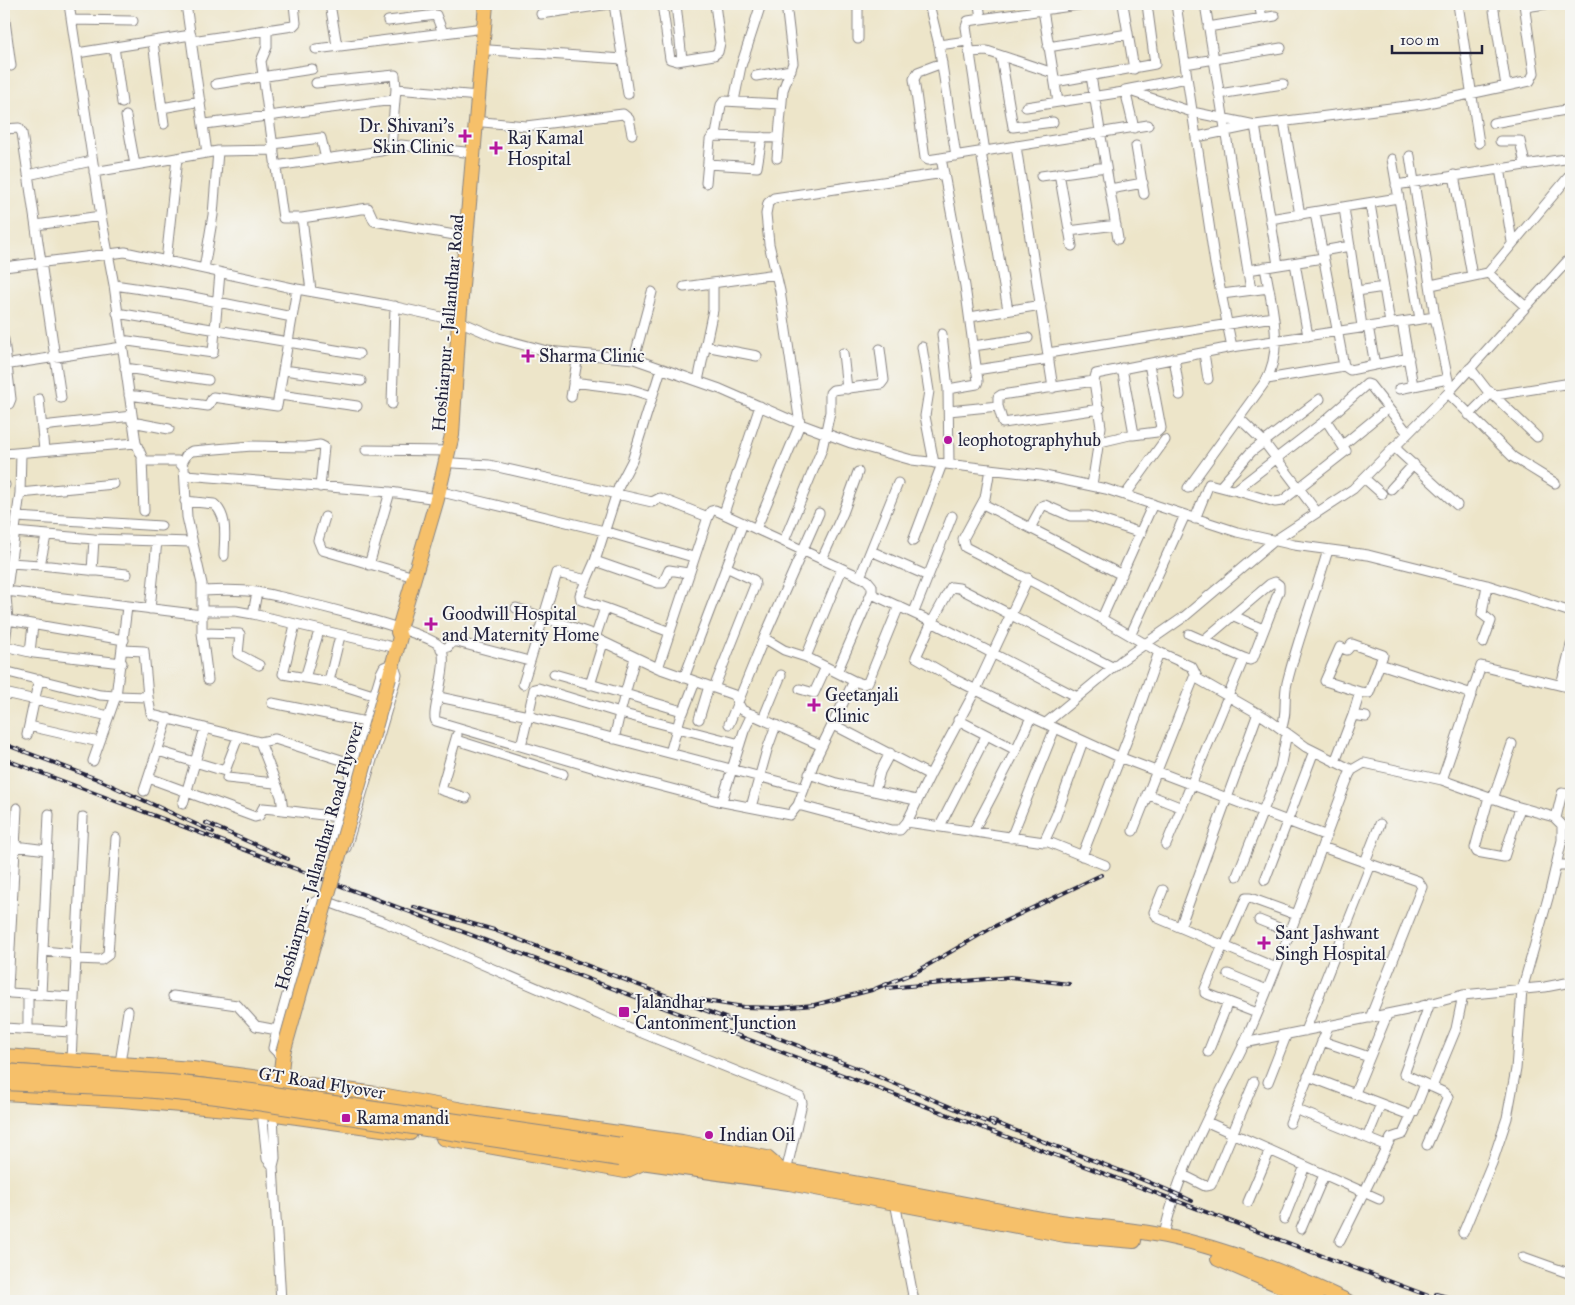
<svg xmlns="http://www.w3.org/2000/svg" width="1575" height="1305" font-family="'IM FELL Great Primer',serif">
<rect width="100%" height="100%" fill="#f6f6f2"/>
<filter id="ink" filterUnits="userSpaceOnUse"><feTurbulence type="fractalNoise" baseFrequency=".02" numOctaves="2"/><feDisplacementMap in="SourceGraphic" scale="10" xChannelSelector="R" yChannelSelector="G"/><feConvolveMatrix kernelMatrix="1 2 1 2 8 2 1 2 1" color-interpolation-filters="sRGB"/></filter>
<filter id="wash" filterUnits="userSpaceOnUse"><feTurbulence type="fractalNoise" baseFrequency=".0096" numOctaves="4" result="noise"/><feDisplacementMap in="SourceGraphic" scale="20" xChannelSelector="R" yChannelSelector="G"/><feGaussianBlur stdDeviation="1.12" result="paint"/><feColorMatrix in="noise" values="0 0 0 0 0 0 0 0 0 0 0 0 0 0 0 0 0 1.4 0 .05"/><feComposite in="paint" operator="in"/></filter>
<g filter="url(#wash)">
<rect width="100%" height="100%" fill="#ede5c9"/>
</g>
<g filter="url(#ink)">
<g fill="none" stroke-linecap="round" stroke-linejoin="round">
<g stroke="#888482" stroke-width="11">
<path id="minor" d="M69,4L101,216L114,285L136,443L144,461H178L184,468L187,517L202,584V633L208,680
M186,4L207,153
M330,4L337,46
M614,4L628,94
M662,4L670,59L677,61L714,55L718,52L720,43L715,4
M676,4L682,60
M858,4V39
M929,4L939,45L956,156
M979,4L981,19L1085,4
M1042,4L1058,102
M1123,4L1134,69
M1205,4L1251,290
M1259,4L1262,18
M1458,4L1479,143
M1493,4L1506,86
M1525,7L1546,4
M4,13L11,66
M541,14L610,4
M981,19L968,21L966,27L985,152
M72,20L133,21
M388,21L436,15L443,33
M1208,27L1275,16
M267,31V47L261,61L283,218H302L368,208L374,221L466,237
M192,41L293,26L296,23L294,4
M153,42L164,124
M939,45L967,41
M114,47L122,103
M1048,47L1128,34
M316,49L484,28
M489,50L623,59
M969,52L987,51L1053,73
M77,53L191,35
M1001,57L1013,127L1053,122
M1185,64L1281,48
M756,76L791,70
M1091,76L1118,239
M1055,82L1155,64L1147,4
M316,83L395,75L396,89
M216,84L312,69
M1219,94L1283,84
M734,101L741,66L761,4
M1026,107L1130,91L1192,112L1255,125L1278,265
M162,108L201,101
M126,116L135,165
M483,122L526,126L623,114L629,119L632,134
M1284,122L1300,215
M1493,123L1571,109
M205,124L394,100
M1134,128L1125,90L1187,78
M4,129L19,128L22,133L61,398
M716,135L721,105L724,101L781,104
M1197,137L1255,125L1423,104L1530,81L1534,73L1524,4
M1500,141H1520L1525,164
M273,144L321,138L326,159
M1016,146L1053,388
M1136,146L1144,194
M391,147L396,89L479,96
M981,152L1008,310
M1410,156L1435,317L1450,390
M777,158L783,90L793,63L786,4
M941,158L928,160L925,158L914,79L918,72L942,63
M1392,159L1420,319
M708,164L757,167L762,137
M275,166L381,151L401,145L474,153
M1500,168L1512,242
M94,172L218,151L274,150
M1059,173L1072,246
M28,175L92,161
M1454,175L1472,276
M1041,176L1106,167
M706,183L710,140L713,136L779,138
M1396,185L1571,158
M1110,189L1143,183
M1370,204L1390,323
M1344,208L1362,326
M1315,213L1344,366L1350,370L1409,358
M302,218L311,291
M1270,219L1398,198
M36,225L101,216
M1069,231L1116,225
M1322,251L1350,246
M166,261L177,158
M1295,263L1308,336
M4,267L125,252L297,289L387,305L459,321L498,338L547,351L634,359L720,389L800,424L851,443L912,460L1040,475L1106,489L1237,532L1294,545L1368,555L1487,585L1571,612
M204,269L213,215L218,151
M1248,270L1323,258
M1488,273L1526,307
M114,285L183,295L292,317
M1431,285L1488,273L1571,174
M684,287L776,274
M1357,291L1384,287
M1222,294L1269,288
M117,313L359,354
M970,317L1041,305
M1402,322L1413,386
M1368,326L1375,365
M942,334L948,389L949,464
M4,340L11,399L9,404L4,406
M121,340L213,353L220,273
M705,346L757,356
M973,346L1028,338
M922,347L929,391L925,416L934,463
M1232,347L1435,317
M843,353L847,389
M1048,353L1273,317
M1204,353L1208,379
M1174,358L1180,395
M634,359L652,292
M4,365L122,347
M125,368L208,380
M1470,368L1487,390L1496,395L1571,383
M661,369L632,461L619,486L595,561L580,595L581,600L605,608L595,638L658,668L734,695L742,710L822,746
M284,370L361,381
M976,370L1049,359
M1267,379L1344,366
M698,381L713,310V283
M573,382L629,389L652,396
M948,389L977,384L978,381L965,286L941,158L1148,125
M1399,389L1448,379
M1448,393L1513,457L1555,483
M129,395L208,406L213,397L277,406L297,289
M280,395L357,406
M571,397L578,355
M39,399L44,450
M392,404L395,306
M998,406L1003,423L1100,409
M949,411L998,406V397L1001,395L1094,381
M1469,415L1491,393L1537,437
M1239,418L1264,442L1316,511
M132,422L169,429
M42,426L132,416
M1133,435L1157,432L1161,428L1149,364
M1100,442L1134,434L1122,368
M1343,445L1388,408
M1394,447L1457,505
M366,450L449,451
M4,454L136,443
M142,459L144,511
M182,463L187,454L192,451L252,446L305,447L320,445L324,447L320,487
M453,463L489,465L652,502L660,498L708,517L711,511L715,510L867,580L872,586V592L874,595L932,622L916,657L954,679L1031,717L1119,757L1327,836
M990,469L985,498L963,539L965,547L1076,604L1159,652L1192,667L1198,679L1266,718L1306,747L1352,770
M186,475L390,492L437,499
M1364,478L1382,494
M4,485H5
M1092,485L1101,427L1094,381L1096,374L1232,347L1215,264L1176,4
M1221,486L1251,452L1320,399
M1188,488L1265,382C1285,348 1271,304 1265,267
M1391,489L1414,464
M1234,490L1275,502L1282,501L1346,451L1326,420
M20,493L114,484
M446,493L604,531L693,557
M1126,494L1165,440
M185,501L214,504C229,517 224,538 224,556
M983,504L1122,575
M724,513L760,406
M17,517L161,526
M325,517L318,540L322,550L414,577
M1195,519L1209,484L1232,490L1237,489L1326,420L1367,384L1370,385L1407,432
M1030,528L1042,506L1045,505L1070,516H1089L1141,533
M756,529L800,424L780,291L769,244L766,214L768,203L774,198L944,173
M14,532L94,539L191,542
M784,541L822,449L830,412V393L833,390L881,384L884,380L880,349
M913,541L942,464
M871,551L928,576
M822,559L843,513L858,472
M595,561L658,583H663L669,570L688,573
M10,563L40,565L46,536
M40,565L127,574
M369,565L390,492
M92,571L94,539
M860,577L898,483
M6,591L202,615
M202,591C220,590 238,589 256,592C279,595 433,632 441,647C450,665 430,714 436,721L622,776L718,801L790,815L798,805L892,830H900L907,822L1044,842L1056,816L1083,741
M516,608L595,635
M605,608L670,632
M150,609L157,541
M202,611H236L253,614L397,648
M914,612L952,516
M253,614L257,592
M1234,616L1263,629
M1102,618L1153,504
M8,620L124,640
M295,625L283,674L335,683L373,695
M202,633L240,634L238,654L259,665
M1131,634L1185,515
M1189,634L1244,658
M1483,643L1491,621L1482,614L1487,585
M4,646L34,653L122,663
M4,649L8,620L6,596L20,493L21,453
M441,649L448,647L452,642H457L529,661
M30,652L33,625
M806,657L784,650L764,638L819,513
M393,663L397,675L346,848L343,849L331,846L330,842L381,673L384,667Z
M1380,664L1472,694
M658,668L708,517
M4,671L100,695L116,696L127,607
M837,672L872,592
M554,674L625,694L635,658
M305,678L319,631
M684,678L743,523
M329,681L340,636
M854,681L863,684L868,682L899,606
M523,684L557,573L587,580
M590,685L603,643
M1561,685L1571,645
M714,688L755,585L754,580L726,567
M800,689L814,693L826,667
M4,693L109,716
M148,697L151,713L153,715L260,742L281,796L283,810L338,817
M439,697L528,716L521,746
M1077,697L932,622L951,587L959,588L1112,667
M272,703L366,722
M683,713L695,682
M1353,715L1360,692L1325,681L1340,647L1347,650L1352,644L1383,655L1369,693L1360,692
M699,719L709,686
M763,719L781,675
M958,720L1016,750
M1046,723L1122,660L1184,617L1274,541L1353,489L1448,393L1571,257
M729,724L764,638
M832,724L930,775L907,822
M29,726L99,742
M1281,729C1288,714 1283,698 1287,683C1298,638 1315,595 1328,550
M27,735L39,679
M457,735L441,790L466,798
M614,739L620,713L538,688L534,689L528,716C620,740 712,764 803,788
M456,740L563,774
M260,742L275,739L354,764
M158,751L225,771L238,737
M670,753L682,711L625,694L620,713L740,744
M93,761L116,696L148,697L144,651L123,650
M1335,762L1353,715L1366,717
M809,774L836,783L916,800
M930,775L976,689L1028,578
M149,778L255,817L259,816L263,808L283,810
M227,778L275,783
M1442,780L1481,666L1571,688
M144,791L168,718
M875,791L880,772L890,753
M1147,794L1182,808
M1489,797L1475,848L1477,852L1504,857L1520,808
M1493,799L1512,744
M722,801L744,731L752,714
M183,804L205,728
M798,805L815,760L854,681L806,657L842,569
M751,807L767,750L776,725
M17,808L8,989L10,993L73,997
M1556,818L1562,793L1571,795
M940,826L986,736
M4,831L16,832
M1133,831L1195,675
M973,832L1016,750L1031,717
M1011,838L1055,728
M1046,841L1105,865
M1166,845L1244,658L1250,660L1253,658L1279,591V585L1275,582L1270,584L1204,640
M15,846L47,850
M1322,847L1418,881L1422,887L1370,1018
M1082,856L1136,717L1159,652
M1365,862L1380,824
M1556,865H1571
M1237,876L1280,768L1287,733
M1265,880L1314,751
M1163,890L1154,912L1158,918L1276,968
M1259,920L1289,932
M1180,927L1258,713
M1223,945L1205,989V993L1257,1013
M1225,946L1246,898H1250L1297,915
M43,951L75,954
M75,959L101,960L108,955L116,838
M1228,974L1267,990
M28,995V1028
M41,995L49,814
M173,996L237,1005L256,1026L277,1030L313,903L320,899L384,922L630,1028L800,1097L802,1103L786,1172
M4,1028L71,1032
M277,1030L273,1048L283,1058
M1305,1031L1371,864
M1322,1041L1369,1057
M1244,1043L1407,1010L1463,995L1545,987L1571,982
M1208,1052L1228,1002
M71,1060L83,817
M120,1063L128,1011
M1308,1076L1410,1115L1414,1112L1425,1084
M1268,1082L1286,1036
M1432,1087L1456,1029L1463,995
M1355,1093L1387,1015
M1295,1109L1382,1144
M262,1112L267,1159L273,1166
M273,1114L275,1158L273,1166L281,1301
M1207,1122L1379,1199
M1290,1123L1328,1027
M1367,1138L1381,1104
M1427,1145L1448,1097L1443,1092L1404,1074L1430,1003
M1183,1175L1205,1186L1211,1185L1254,1082
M895,1202L914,1301
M1248,1202L1270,1150
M1284,1219L1305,1166
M1301,1229L1324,1175
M1164,1236C1176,1172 1216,1103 1244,1044C1284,956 1314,865 1349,775L1352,770L1364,763L1442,780L1512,805L1554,817L1562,825V840L1550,891L1522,990L1516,1069L1507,1118L1492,1163L1463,1233
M1340,1241L1391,1138L1403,1134L1412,1114
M1523,1257L1571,1274"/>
</g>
<g stroke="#888482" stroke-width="16">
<path id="highway" d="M389,678L400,637L398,632L437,499L452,435L459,321L486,4
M4,1056L193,1069L376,1094L485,1114L682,1142L767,1158L782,1171
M279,1089L283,1053
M4,1093L122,1100L262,1112L410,1133
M443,1138L625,1171L645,1162
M621,1145C758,1164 895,1190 1031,1217C1075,1226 1121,1227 1165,1236C1228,1249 1289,1274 1347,1301
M620,1159L789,1183L1065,1235L1134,1241
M1218,1259L1316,1301"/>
</g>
<use href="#minor" stroke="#fff" stroke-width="9"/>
<use href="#highway" stroke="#f6c06b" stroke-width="14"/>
<g stroke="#22223b" stroke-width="4">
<path id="rail" d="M4,744L97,779L213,832
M4,759L1442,1301
M206,823L288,859
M414,907L494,930L862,1070L994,1125
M887,988L1010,977L1069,984
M699,1000L744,1007L778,1008L814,1005L872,990L916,972L995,926L1101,875
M990,1120C1057,1149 1126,1170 1192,1201
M1436,1294L1462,1301"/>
</g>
<use href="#rail" stroke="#f6f6f2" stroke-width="2" stroke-dasharray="5.5" stroke-linecap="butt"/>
<g stroke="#888482" stroke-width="16" stroke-linecap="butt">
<path id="highway-bridge" d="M283,1053L389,678
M4,1071L171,1082L252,1091L621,1145
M4,1083L144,1090L217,1097L620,1159"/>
</g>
<use href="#highway-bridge" stroke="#f6c06b" stroke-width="14"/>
</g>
</g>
<g fill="#b5179e" stroke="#f6f6f2" stroke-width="2">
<path d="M462.5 128.5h5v5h5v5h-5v5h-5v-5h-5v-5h5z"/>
<path d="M493.5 140.5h5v5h5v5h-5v5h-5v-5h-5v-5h5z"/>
<path d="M525.5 348.5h5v5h5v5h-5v5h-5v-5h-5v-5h5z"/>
<circle cx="948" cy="440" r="5"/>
<path d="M428.5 616.5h5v5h5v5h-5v5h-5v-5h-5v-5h5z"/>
<path d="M811.5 697.5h5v5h5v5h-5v5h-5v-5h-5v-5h5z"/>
<path d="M1261.5 935.5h5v5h5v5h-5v5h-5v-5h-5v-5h5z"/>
<rect x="618" y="1006" width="12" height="12" rx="2.5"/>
<rect x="341" y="1113" width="10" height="10" rx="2.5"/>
<circle cx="709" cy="1135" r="5"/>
</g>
<g text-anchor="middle" stroke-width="4" stroke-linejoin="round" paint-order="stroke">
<g font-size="18" fill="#22223b" stroke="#f6f6f2" text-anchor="start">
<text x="454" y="132" text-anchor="end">Dr. Shivani's<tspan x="454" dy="21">Skin Clinic</tspan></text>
<text x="507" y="144">Raj Kamal<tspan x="507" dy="21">Hospital</tspan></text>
<text x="539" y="362">Sharma Clinic</text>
<text x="958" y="446">leophotographyhub</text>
<text x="442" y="620">Goodwill Hospital<tspan x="442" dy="21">and Maternity Home</tspan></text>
<text x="825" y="701">Geetanjali<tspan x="825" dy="21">Clinic</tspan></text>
<text x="1275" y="939">Sant Jashwant<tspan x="1275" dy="21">Singh Hospital</tspan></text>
<text x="635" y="1008">Jalandhar<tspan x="635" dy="21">Cantonment Junction</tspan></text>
<text x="356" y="1124">Rama mandi</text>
<text x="719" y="1141">Indian Oil</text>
</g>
<g font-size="18" fill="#22223b" stroke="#f6f6f2">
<text transform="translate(448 323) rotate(-85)" y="6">Hoshiarpur - Jallandhar Road</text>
<text transform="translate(319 856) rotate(-74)" y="6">Hoshiarpur - Jallandhar Road Flyover</text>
<text transform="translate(322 1083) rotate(9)" y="6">GT Road Flyover</text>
</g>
</g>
<rect width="1575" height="1305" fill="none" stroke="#f6f6f2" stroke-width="20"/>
<path d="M1392 45v8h90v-8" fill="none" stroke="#22223b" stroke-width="2.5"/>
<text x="1400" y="45" font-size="15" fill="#22223b" stroke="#f6f6f2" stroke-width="4" paint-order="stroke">100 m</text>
</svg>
